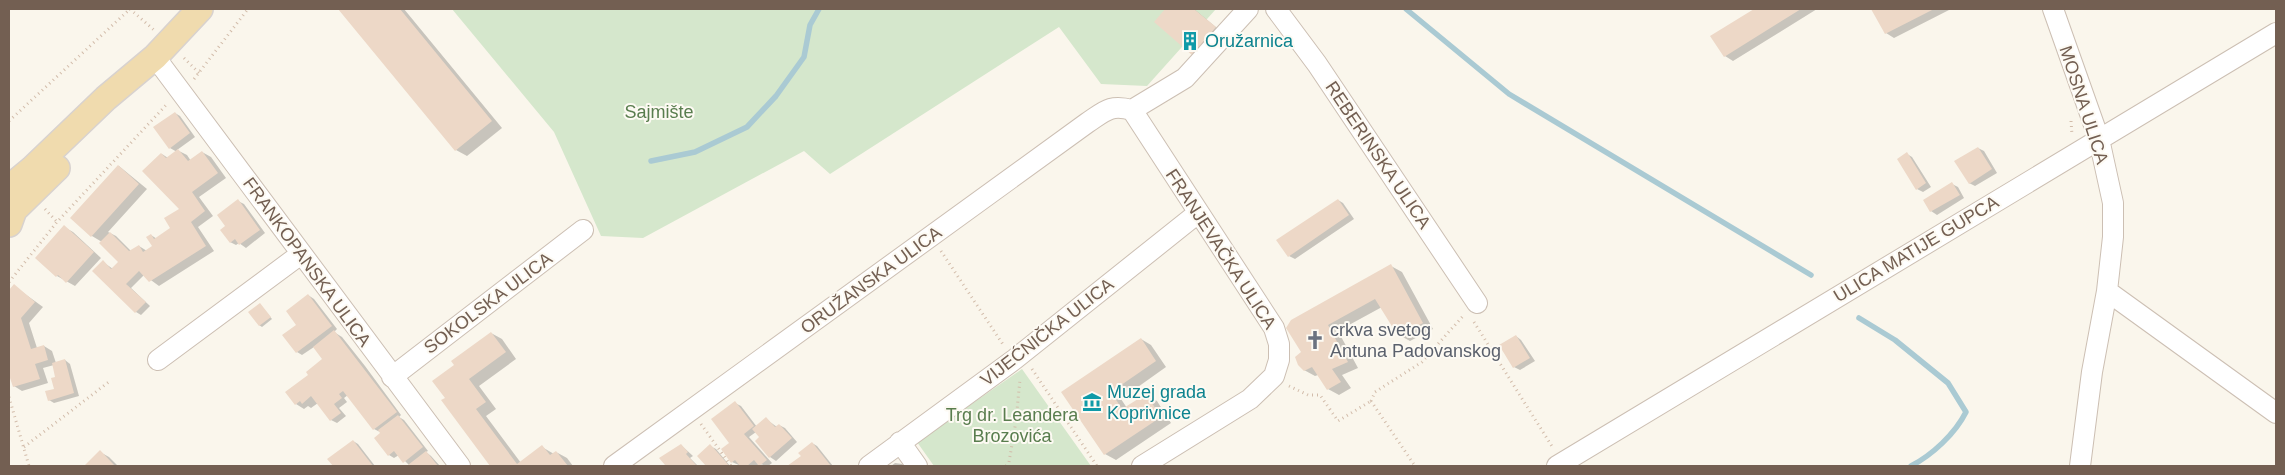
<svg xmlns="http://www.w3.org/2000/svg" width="2285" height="475" font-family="Arial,sans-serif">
<rect width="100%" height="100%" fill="#faf6ec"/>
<path fill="#d5e7cc" d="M452,9H1216L1147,86L1101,84L1059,27L830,174L804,151L643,238L601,236L554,132Z
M1022,369L1091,466H934L917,442Z"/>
<path fill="#0003" d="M340,9H404L502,128L467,156L456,150Z
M1167,9H1194L1223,33L1201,59L1155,22Z
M1756,9H1817L1733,61L1725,56L1712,36Z
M1873,9H1951L1894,38L1886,33Z
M175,113L180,116L195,137L177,150L187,155L191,161L202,152L211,157L226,178L199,197L213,216L198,227L214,251L159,286L144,275L131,288L150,306L141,315L136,312L103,262L113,269L120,262L102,242L92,236L72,218L119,166L147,189L108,232L116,236L132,252L139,246L147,251L153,247L151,235L157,239L172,229L181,209L162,154L168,158L177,152L170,148Z
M1978,148L1984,151L1997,173L1975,186L1969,183Z
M1907,154L1912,157L1931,187L1923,192L1917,189Z
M1952,184L1958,187L1964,198L1937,215L1931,211L1924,201Z
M1338,200L1343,203L1354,219L1295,259L1289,256Z
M238,201L244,204L265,233L246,248L239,243L236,245L230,242Z
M64,227L73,232L101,258L75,286L57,276Z
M1391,266L1402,272L1433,329L1410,341L1399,335L1382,307L1338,331L1358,368L1342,375L1351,388L1339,395L1328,389L1318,375L1315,376L1304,370L1303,353L1288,328Z
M14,286L43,307L29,323L37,348L44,346L52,351L56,363L65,360L70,364L79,396L54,403L49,400L55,389L57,378L54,365L43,368L48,383L22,391L14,386L9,371V292Z
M308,295L314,299L337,329L334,332L342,337L365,366L401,415L399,417L404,420L428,451L426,452L431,456L440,466H410L399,455L394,458L389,455L382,433L374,429L348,395L344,398L347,402L339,408L346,416L337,423L331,420L318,403L311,408L308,406L304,409L296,404L310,375L323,359L314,347L302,355L297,352L298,325Z
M260,305L272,319L262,327L259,325Z
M491,333L502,339L516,359L479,386L496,409L486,416L521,463L542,447L554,454L556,452L567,458L573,466H491L443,401L446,398L456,365Z
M1516,336L1521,340L1535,361L1520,370L1514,367Z
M1141,339L1151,345L1166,367L1121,399L1127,408L1146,395L1157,401L1171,423L1116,460L1105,454L1063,392Z
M735,403L741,406L757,427L766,419L777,427L779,425L785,428L797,442L776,461L770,457L756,441L761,437L756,432L749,437L772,463L768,466L759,464L756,466H741L732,462L731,443Z
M353,441L358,444L375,466H335L329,459Z
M812,443L817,446L833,466H789L802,456Z
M681,445L693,456L690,458L698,466H666Z
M710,446L716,449L730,466H708L699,456Z
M100,452L109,457L118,466H86Z
M895,463L902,464L905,466H891Z"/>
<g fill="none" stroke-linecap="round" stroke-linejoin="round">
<path stroke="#aacad3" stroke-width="5.5" d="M1406,9L1509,94L1811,275
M651,161L695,152L747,127L776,96L804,57L810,25L819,9
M1859,318L1895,340L1948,383L1966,412C1955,434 1932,455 1911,466"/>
</g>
<path fill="#edd8c7" d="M338,9H400L492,121L455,151Z
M1165,9H1194L1216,27L1192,55L1154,22Z
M1754,9H1801L1724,57L1710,36Z
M1871,9H1934L1885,34Z
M175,112L190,133L169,149L153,127Z
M1978,147L1992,169L1969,184L1954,161Z
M178,149L188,161L202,151L218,173L192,192L205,211L191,222L206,246L149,282L139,271L126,284L146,302L135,313L92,271L103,260L111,269L118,262L99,243L110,232L129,251L139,245L143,252L152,246L146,237L151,234L154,239L170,228L164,218L179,209L142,171L161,153L166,158Z
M1907,152L1926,183L1916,190L1897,159Z
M118,165L139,184L91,237L70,218Z
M1952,182L1960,195L1930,212L1923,200Z
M238,199L260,230L239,245L235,239L230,243L220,230L225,226L217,215Z
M1338,199L1349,215L1288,257L1276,240Z
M64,225L94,252L66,283L58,275L56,277L35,258Z
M1391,264L1423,323L1398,336L1375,299L1328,325L1348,362L1332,369L1341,382L1327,390L1312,367L1304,371L1298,365L1295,357L1301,352L1286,328L1291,320Z
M14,284L35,302L21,318L31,349L44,345L48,360L35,364L40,379L13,387L9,375V290Z
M308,294L332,326L296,353L282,335L296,325L286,311Z
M260,303L271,317L259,326L248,312Z
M334,330L397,412L373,430L343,391L339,394L342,398L334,404L341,413L330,421L311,396L302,404L300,401L295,405L285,392L308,375L306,372L322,359L313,347Z
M491,332L506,352L469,379L486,402L476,409L517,464L542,445L550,455L556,451L568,466H490L441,400L445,398L432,381L454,365L451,361Z
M1516,335L1530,358L1513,368L1499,345Z
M1141,338L1156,361L1111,392L1122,409L1146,394L1161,417L1104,455L1061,392Z
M65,359L74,393L48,401L45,391L54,389L51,378L55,377L52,363Z
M735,401L754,426L744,434L767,460L759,466L754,460L747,466H740L735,460L731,463L721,449L729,443L711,419Z
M398,415L423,447L403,463L394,451L388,456L374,438L380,433L378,430Z
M766,417L775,427L779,424L792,438L769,458L755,441L759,437L752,429Z
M353,440L373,466H333L327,459Z
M812,442L831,466H787L801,456L798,453Z
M681,444L688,452L686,454L697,466H664L665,465L659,458Z
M710,444L726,462L729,466H706L697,456Z
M100,450L115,466H84Z
M426,451L438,466H408V465Z"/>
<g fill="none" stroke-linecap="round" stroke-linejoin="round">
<g stroke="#ccbfb3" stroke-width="22">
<path id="minor" d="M1276,9L1317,64L1477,303
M2053,9L2099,139L2113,203V237L2107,291L2092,372L2080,466
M155,57L460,466
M1132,110L1274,328L1279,344V360L1274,376L1250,399L1142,466
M1132,110L1185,78L1248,9
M2107,291L2276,413
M158,360L301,254
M392,377L583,230
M900,442L917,466
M614,466L1087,123C1105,111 1110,104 1132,110
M869,466L1015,359L1198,213
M1557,466L2276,33"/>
</g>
<g stroke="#d8d2cf" stroke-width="28">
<path id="major" d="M9,188L32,169L106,98L155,57L200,9
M9,224L14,210L57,168"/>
</g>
<path stroke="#d2bcaa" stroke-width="3" stroke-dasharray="1 4" stroke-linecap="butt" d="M130,9L154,30
M184,58L199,73
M194,79L248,9
M9,121L130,9
M2071,121L2072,135
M45,209L57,222
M941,251L1004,346
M9,282L57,222L168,103
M1474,322L1553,448
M1032,369L1097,466
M1289,386L1308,395H1320L1338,421L1371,401
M9,397L29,466
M1371,401L1375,392L1422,362L1463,316
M1371,401L1415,466
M701,424L731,466
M24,447L110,381
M1006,466L1009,462L1016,421L1020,379"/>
<use href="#minor" stroke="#fff" stroke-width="20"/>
<use href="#major" stroke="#f0dbae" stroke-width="25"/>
</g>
<defs>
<g id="building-bare" transform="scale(1.5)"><path d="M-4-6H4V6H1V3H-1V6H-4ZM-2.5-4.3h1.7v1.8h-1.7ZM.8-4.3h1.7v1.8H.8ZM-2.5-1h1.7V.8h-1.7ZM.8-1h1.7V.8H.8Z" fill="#0f9aa8" stroke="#fdfaf3" stroke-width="2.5" paint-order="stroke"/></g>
<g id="church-bare" transform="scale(1.5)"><path d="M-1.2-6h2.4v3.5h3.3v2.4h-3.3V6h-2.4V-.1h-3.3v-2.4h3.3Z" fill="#6b7280" stroke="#fdfaf3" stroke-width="2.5" paint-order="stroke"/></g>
<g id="museum-bare" transform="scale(1.5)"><path d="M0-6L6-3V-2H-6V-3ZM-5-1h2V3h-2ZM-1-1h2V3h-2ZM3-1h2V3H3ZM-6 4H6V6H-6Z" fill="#0f9aa8" stroke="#fdfaf3" stroke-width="2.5" paint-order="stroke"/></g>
</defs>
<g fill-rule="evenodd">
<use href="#building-bare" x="1190" y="41"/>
<use href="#church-bare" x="1315" y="340"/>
<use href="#museum-bare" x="1092" y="402"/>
</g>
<g text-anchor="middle" stroke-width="4" stroke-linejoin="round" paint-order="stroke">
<g font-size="18" fill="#0d838f" stroke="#fdfaf3" text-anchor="start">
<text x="1205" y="47">Oružarnica</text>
<text x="1107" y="398">Muzej grada<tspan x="1107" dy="21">Koprivnice</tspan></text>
</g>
<g font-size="18" fill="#735f52" stroke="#fdfaf3">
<text transform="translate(2084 105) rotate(72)" y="6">MOSNA ULICA</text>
<text transform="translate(1378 155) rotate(56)" y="6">REBERINSKA ULICA</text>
<text transform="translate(1221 249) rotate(57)" y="6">FRANJEVAČKA ULICA</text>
<text transform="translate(1916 249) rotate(-31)" y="6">ULICA MATIJE GUPCA</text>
<text transform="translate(307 262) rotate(54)" y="6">FRANKOPANSKA ULICA</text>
<text transform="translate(871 280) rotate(-36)" y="6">ORUŽANSKA ULICA</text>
<text transform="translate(488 303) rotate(-37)" y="6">SOKOLSKA ULICA</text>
<text transform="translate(1047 332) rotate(-38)" y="6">VIJEĆNIČKA ULICA</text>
</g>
<g font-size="18" fill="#597d4e" stroke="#fdfaf3">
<text x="659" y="118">Sajmište</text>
<text x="1012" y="421">Trg dr. Leandera<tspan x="1012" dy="21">Brozovića</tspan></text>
</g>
<g font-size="18" fill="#5b616d" stroke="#fdfaf3" text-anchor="start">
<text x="1330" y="336">crkva svetog<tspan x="1330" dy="21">Antuna Padovanskog</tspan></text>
</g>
</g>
<rect width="2285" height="475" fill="none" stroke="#735f52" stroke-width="20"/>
</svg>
